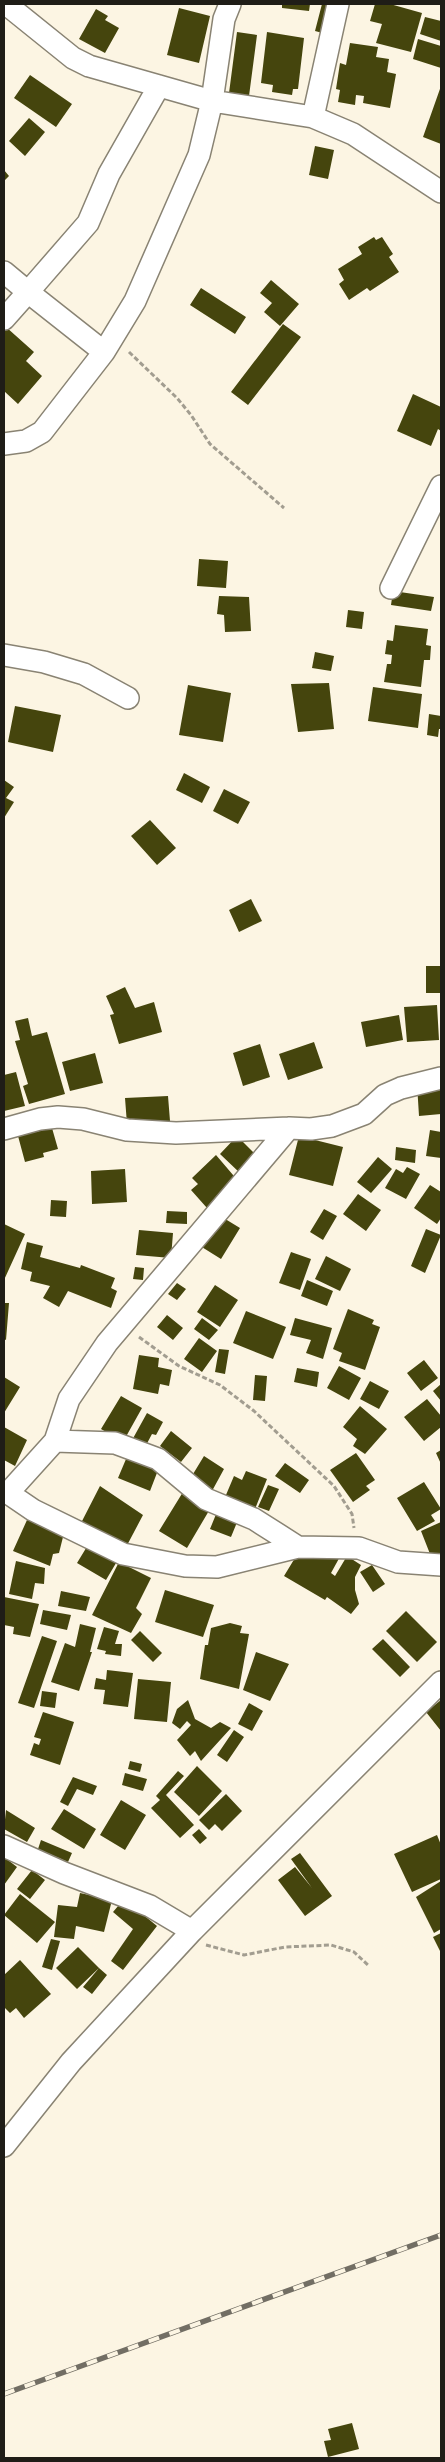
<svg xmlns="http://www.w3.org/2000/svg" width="445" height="2462" font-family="'Libre Baskerville',serif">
<rect width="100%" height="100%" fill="#fcf5e3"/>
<path fill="#45450d" d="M282,4H310L309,11L282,8Z
M322,4H337L330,35L315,31Z
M375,4H390L422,13L411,52L376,43L382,24L370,21Z
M179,8L210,16L199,63L167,55Z
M96,9L108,16L105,20L119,28L105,53L79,39Z
M425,17L441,21V41L420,34Z
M237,32L257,35L249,96L229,93Z
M267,32L304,38L298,89H293L292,95L272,92L273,85L261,83Z
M418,39L441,46V68L413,59Z
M350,43L378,47L376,57L389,59L387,72L396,74L390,108L363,103L364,96L356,95L355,105L338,102L340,90L336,89L340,63L346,65Z
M30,75L72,104L56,127L14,98Z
M441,86V144L423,137Z
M29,118L45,132L25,156L9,141Z
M315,146L334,150L328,179L309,175Z
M4,170L9,176L4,181Z
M374,237L376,240L382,237L393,254L389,257L399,272L370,291L367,288L349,300L339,284L344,280L338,269L362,254L358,247Z
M271,280L299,304L280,326L264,312L272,303L260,293Z
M201,288L246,317L235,334L190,305Z
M283,324L301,337L248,405L231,392Z
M6,327L34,352L26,361L42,376L18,404L4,391V330Z
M413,394L441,407V431L438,429L431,446L397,431Z
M199,559L228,561L226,588L197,586Z
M393,591L434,597L431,611L391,605Z
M219,596L249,597L251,631L225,632L224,615L217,614Z
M348,610L364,612L362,629L346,627Z
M395,625L428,629L426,645L431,646L430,660H424L421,687L384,682L387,664H391L392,655L385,654L387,640L393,641Z
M315,652L334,656L331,671L312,668Z
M329,683L334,729L298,732L291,684Z
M188,685L231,693L223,742L179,735Z
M373,687L422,694L418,728L368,721Z
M15,706L61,715L53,752L8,742Z
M429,714L441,716V729H439L438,737L427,735Z
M184,773L210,787L202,803L176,790Z
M4,780L14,787L6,798L14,802L4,818Z
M224,789L250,802L238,824L213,811Z
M150,820L176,848L157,865L131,836Z
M251,899L262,921L239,932L229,910Z
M426,966H441V993H426Z
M125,987L135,1008L154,1002L162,1032L119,1044L110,1015L114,1014L106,996Z
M437,1005L439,1040L407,1042L404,1007Z
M399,1015L403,1040L366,1047L361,1022Z
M28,1018L32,1036L47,1032L65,1094L29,1104L23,1086L28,1084L15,1041L20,1040L15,1021Z
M314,1042L323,1068L288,1080L279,1054Z
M260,1044L270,1077L243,1086L233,1053Z
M95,1053L103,1083L70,1091L62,1062Z
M16,1072L25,1106L4,1111V1075Z
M441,1082V1114L419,1116L417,1084Z
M168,1096L170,1121L127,1124L125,1098Z
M52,1128L58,1149L43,1153L44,1157L25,1162L18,1136Z
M430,1130L441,1132V1158L426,1156Z
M237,1136L258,1157L241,1174L220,1154Z
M299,1136L343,1147L333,1186L289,1175Z
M396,1147L416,1150L415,1163L395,1160Z
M216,1155L239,1182L207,1208L191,1190L198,1184L192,1178Z
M378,1157L392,1169L371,1193L357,1182Z
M407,1167L420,1174L406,1199L385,1188L396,1169L403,1173Z
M125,1169L127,1202L92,1204L91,1171Z
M430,1185L441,1192V1218L437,1224L414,1208Z
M358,1194L381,1210L366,1231L343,1214Z
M51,1200L67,1201L66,1217L50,1216Z
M324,1209L337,1216L323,1240L310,1232Z
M167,1211L187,1212V1224L166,1223Z
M217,1214L240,1228L221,1259L197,1244Z
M4,1224L25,1234L4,1280Z
M426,1229L441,1235L425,1273L411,1266Z
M139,1230L173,1233L171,1258L136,1255Z
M27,1242L43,1246L40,1257L80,1268L81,1265L115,1278L111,1288L117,1291L111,1308L68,1291L59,1307L43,1298L50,1286L30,1281L32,1272L21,1269Z
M291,1252L311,1259L300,1290L279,1283Z
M326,1256L351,1269L340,1291L315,1279Z
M135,1267L144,1268L143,1280L133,1279Z
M307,1280L333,1291L327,1306L301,1296Z
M177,1283L186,1289L177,1300L168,1294Z
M215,1285L238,1300L220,1327L197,1312Z
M4,1303H9L6,1340L4,1339Z
M348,1309L374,1320L372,1324L380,1327L365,1370L339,1361L342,1353L333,1349Z
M246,1311L286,1327L273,1359L233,1343Z
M167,1315L183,1328L173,1340L157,1327Z
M202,1318L218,1330L209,1340L194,1329Z
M295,1318L332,1328L323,1359L306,1353L311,1340L290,1335Z
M199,1338L217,1351L202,1372L184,1359Z
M219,1349L229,1350L225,1374L215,1372Z
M139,1355L159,1358L158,1367L172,1370L169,1386L160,1384L158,1394L133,1389Z
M424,1360L438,1378L421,1391L407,1373Z
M339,1366L361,1378L349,1400L327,1388Z
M297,1368L319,1372L317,1387L294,1382Z
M255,1375L267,1376L265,1401L253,1400Z
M4,1377L20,1387L4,1413Z
M370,1381L389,1391L379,1409L360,1399Z
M441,1384V1401L433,1391Z
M121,1396L142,1408L123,1442L101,1429Z
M427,1399L441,1416V1427L424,1441L404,1417Z
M360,1406L387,1429L365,1454L353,1446L357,1439L343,1427Z
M147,1413L163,1422L156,1435L152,1434L144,1449L131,1442Z
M4,1427L27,1440L15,1466L4,1460Z
M171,1431L192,1448L181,1462L160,1446Z
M441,1450V1464L436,1453Z
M129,1452L160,1465L150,1491L118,1478Z
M356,1453L375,1480L366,1486L370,1490L353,1502L330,1470Z
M204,1456L224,1469L212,1491L190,1479Z
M285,1463L309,1480L300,1493L275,1476Z
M246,1471L267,1479L255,1509L223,1502L234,1476L242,1480Z
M424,1482L441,1509L431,1515L435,1521L417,1531L397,1498Z
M268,1485L279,1489L269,1511L258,1507Z
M100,1486L143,1515L124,1551L80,1525Z
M183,1492L210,1509L187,1548L159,1531Z
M219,1507L240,1515L231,1537L210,1529Z
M27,1520L64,1533L59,1553L53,1554L50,1566L13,1551Z
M441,1522V1555L432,1559L421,1531Z
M91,1540L119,1558L106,1580L77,1563Z
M311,1550L342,1553L331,1573L335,1576L347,1556L361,1565L355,1577V1590L359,1604L351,1614L327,1597L325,1600L284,1576L298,1553L307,1558Z
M16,1561L45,1568L44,1584L35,1583L32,1599L9,1594Z
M119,1562L151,1578L136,1608L142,1614L131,1633L92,1615Z
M372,1565L385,1584L373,1592L360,1572Z
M165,1590L214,1605L203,1637L155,1622Z
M61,1591L90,1597L86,1611L58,1606Z
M4,1597L39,1604L30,1637L13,1634L14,1627L4,1625Z
M43,1610L71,1615L67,1630L40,1624Z
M406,1611L437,1642L417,1662L386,1631Z
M230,1623L242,1626L240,1633L249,1634L239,1689L200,1679L205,1645H208L211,1628Z
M80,1624L96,1628L90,1652H92L79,1691L51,1682L65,1643L75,1647Z
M104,1627L119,1631L115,1644H122L121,1656L105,1654L106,1651L97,1649Z
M140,1631L162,1653L153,1662L131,1640Z
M42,1636L57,1641L34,1708L18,1703Z
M383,1639L410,1667L400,1677L372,1649Z
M256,1652L289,1664L270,1701L243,1690Z
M107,1670L133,1673L128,1707L103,1704L105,1690L94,1689L96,1678L106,1680Z
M138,1679L171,1682L167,1722L134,1719Z
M42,1691L57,1693L55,1708L40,1706Z
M188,1700L195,1719L211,1728L220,1722L231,1728L201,1761L195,1751L190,1756L177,1740L191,1725L187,1721L180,1729L172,1723L177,1709Z
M441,1700V1731L426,1712Z
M249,1703L263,1711L252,1731L238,1724Z
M43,1712L74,1722L60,1765L30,1755L34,1743L39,1745L41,1739L34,1737Z
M234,1730L244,1737L227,1762L217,1755Z
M130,1761L142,1764L140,1772L128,1769Z
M197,1766L222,1791L199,1816L174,1792Z
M178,1771L184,1776L166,1795L194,1825L180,1838L151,1808L160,1800L156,1796Z
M125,1773L147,1779L143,1791L122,1785Z
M73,1777L97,1786L93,1795L77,1789L68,1806L60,1802Z
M226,1794L242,1811L222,1831L215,1824L209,1830L199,1820Z
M121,1800L146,1815L125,1850L100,1835Z
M64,1809L96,1829L84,1849L51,1829Z
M6,1810L35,1828L27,1842L4,1829Z
M199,1829L207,1838L200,1844L192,1835Z
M437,1835L441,1845V1879L412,1892L394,1854Z
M41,1840L72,1853L68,1862L38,1849Z
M300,1853L332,1896L305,1916L278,1880L295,1867L312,1888L291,1859Z
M4,1857L17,1867L4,1885Z
M32,1870L45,1880L30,1899L17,1889Z
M441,1881V1929L434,1933L416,1897Z
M80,1893L112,1900L104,1932L76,1926L74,1939L54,1937L58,1905L77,1907Z
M20,1894L55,1922L37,1943L4,1915Z
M124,1899L157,1926L123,1970L111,1961L133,1929L113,1912Z
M441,1933V1953L433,1937Z
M51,1939L60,1941L52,1970L42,1967Z
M78,1947L99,1968L77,1989L56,1968Z
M20,1960L51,1994L24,2018L16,2008L10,2013L4,2007V1975Z
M99,1968L107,1975L92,1994L83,1987Z
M352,2423L359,2449L328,2457L324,2441L331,2440L328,2429Z"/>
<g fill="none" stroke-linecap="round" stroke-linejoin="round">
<g stroke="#898373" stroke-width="24">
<path id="street" d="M6,4L73,58L89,66L212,101L313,117L353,134L441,192
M313,117L338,4
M4,272L28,292L4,319
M104,352L135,301L199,155L212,101L224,19L230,4
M4,444L26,441L42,432L104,352L28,292L88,223L109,174L159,86
M391,588L441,486
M4,655L44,662L84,674L128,698
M4,1129L40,1119L58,1117L83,1119L127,1130L176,1133L289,1128L311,1129L332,1126L364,1114L385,1095L401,1088L441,1078
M55,1441L69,1399L107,1343L289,1128
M298,1547L254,1519L206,1499L158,1459L115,1443L55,1441L8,1493L33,1510L123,1554L185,1566L217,1567L298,1547L359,1548L398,1562L441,1565
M4,1846L64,1873L150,1906L192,1931
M4,2146L71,2062L192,1931L441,1682"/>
</g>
<path stroke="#a29d90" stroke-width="3" stroke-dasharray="5 2.5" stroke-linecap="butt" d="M129,352L177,398L191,415L210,444L284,508
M139,1337L179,1366L220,1385L254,1411L334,1486L352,1514L354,1528
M206,1945L244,1955L285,1947L331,1945L354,1952L369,1966"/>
<use href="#street" stroke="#fff" stroke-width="21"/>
<g stroke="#726e64" stroke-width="5.5">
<path id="rail" d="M4,2394L441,2235"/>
</g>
<use href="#rail" stroke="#fcf5e3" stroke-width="4" stroke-dasharray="11" stroke-linecap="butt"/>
</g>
<rect width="445" height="2462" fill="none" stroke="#1f1d17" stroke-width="10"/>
</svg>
